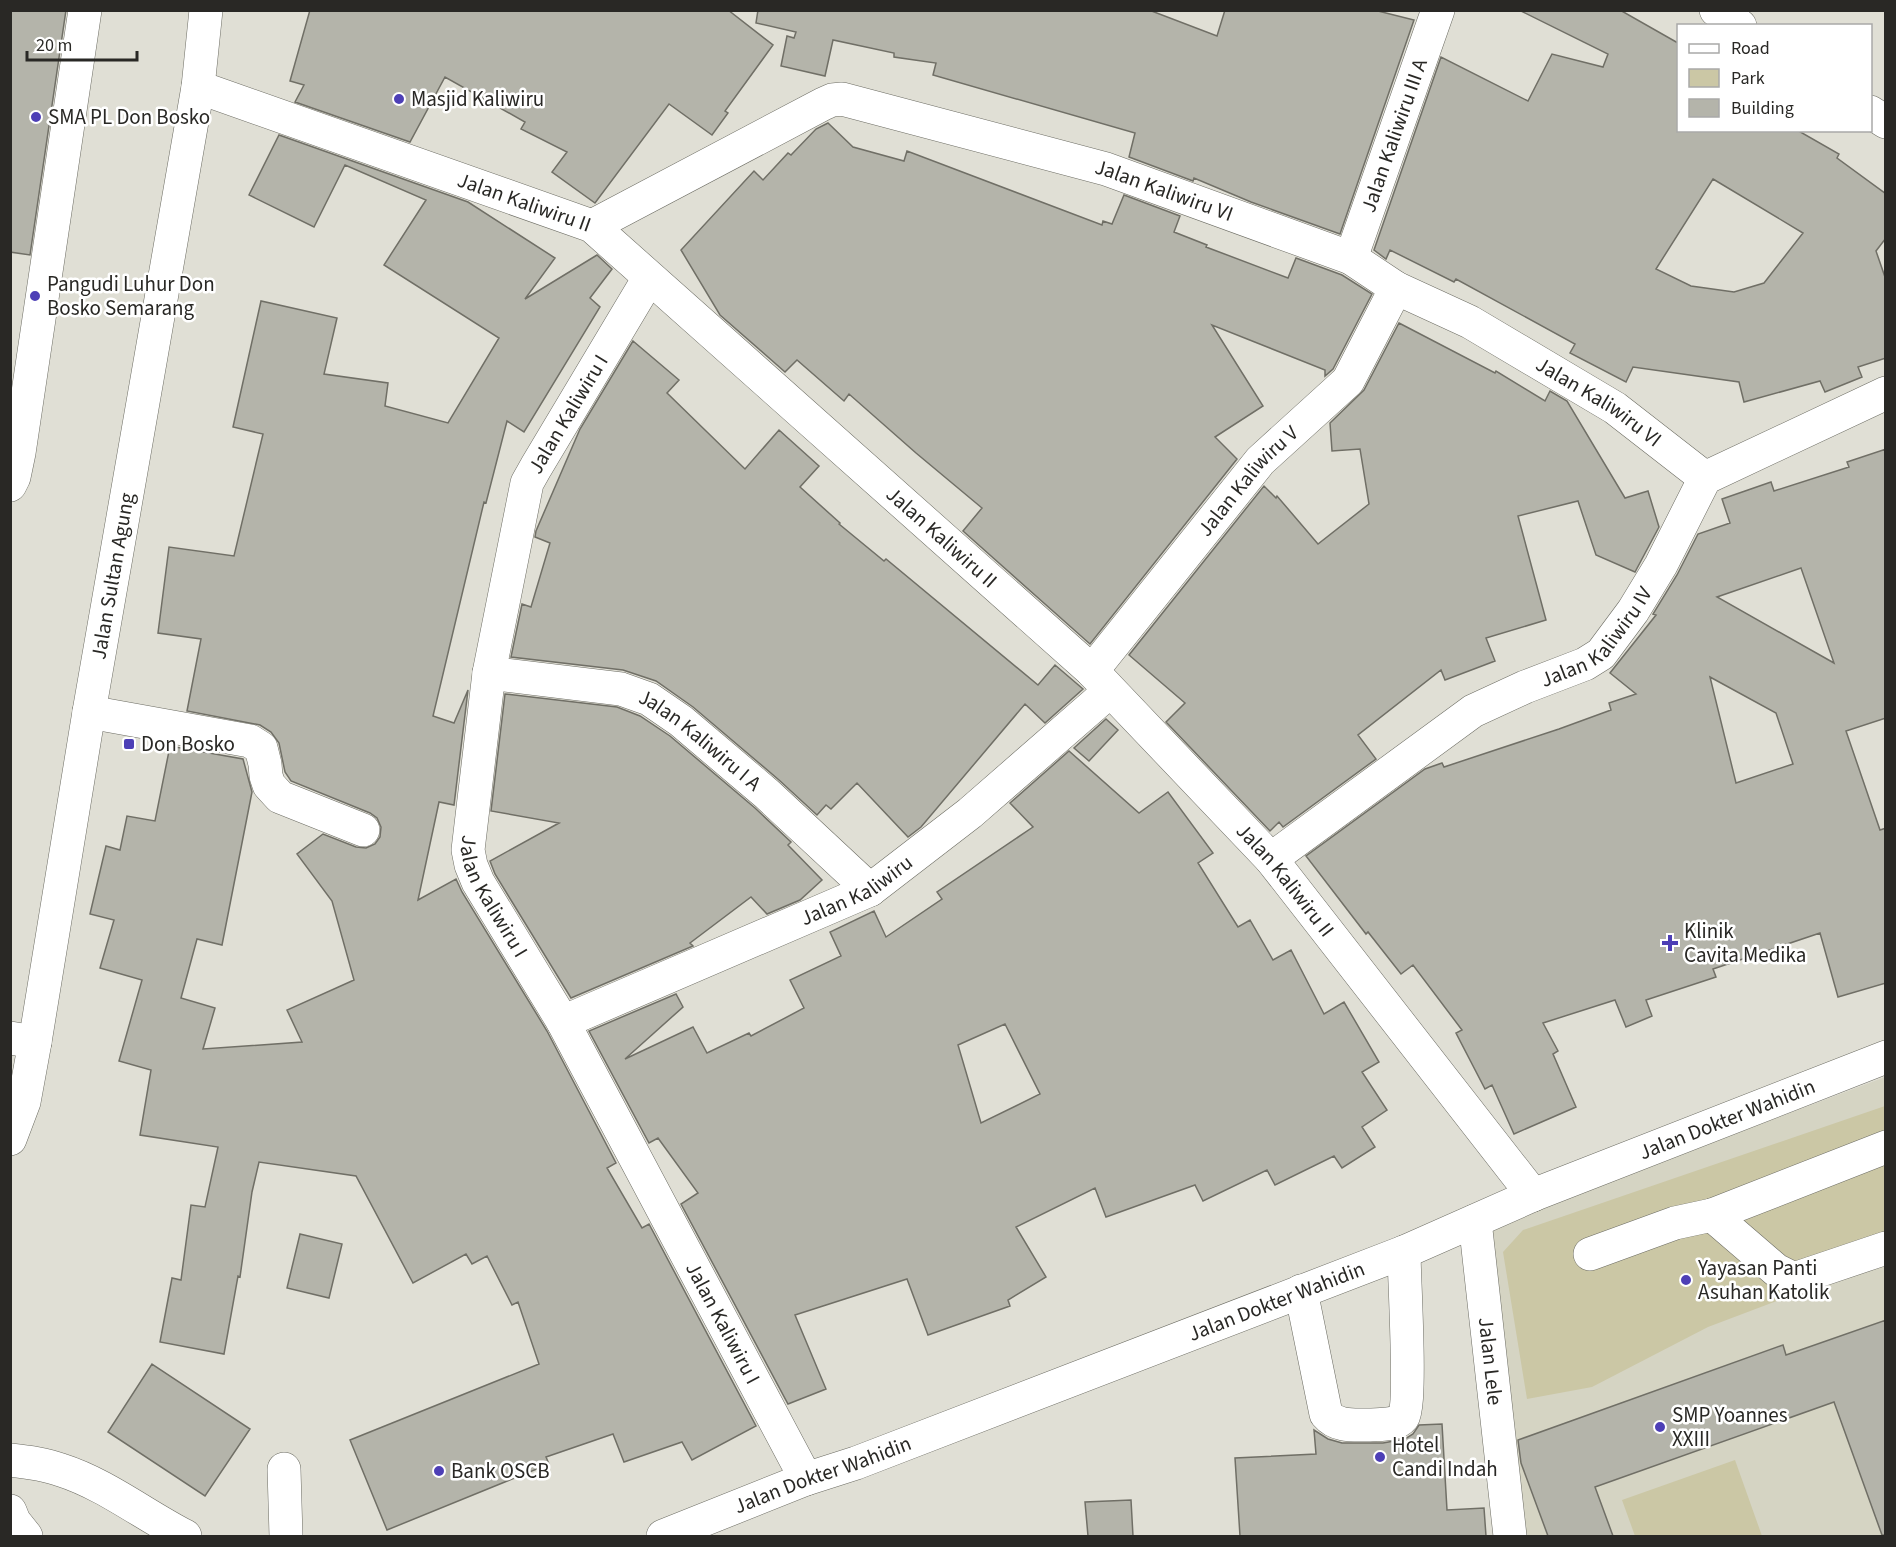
<svg xmlns="http://www.w3.org/2000/svg" width="1896" height="1547" font-family="'Source Sans 3',sans-serif">
<rect width="100%" height="100%" fill="#e0dfd5"/>
<path fill="#d5d4c3" d="M1885,1077V1536H1521L1479,1231Z"/>
<path fill="#cbc7a5" d="M1885,1106V1265L1808,1289L1708,1327L1592,1387L1527,1399L1503,1252L1523,1230Z
M1735,1460L1762,1536H1635L1622,1500Z"/>
<path fill="#b4b4aa" stroke="#706f66" stroke-width="1.5" fill-rule="evenodd" d="M10,10H66L30,255L10,252Z
M310,10H728L773,45L725,111L728,113L712,135L669,104L595,203L552,172L567,152L521,129L525,122L445,77L410,142L295,102L304,85L290,81Z
M758,10H1149L1217,36L1225,10H1374L1414,20L1340,234L1251,202L1194,178L1193,181L1129,157L1135,133L933,75L936,63L894,57V53L833,40L825,76L781,66L787,36L794,38L796,32L756,23Z
M1519,10H1620L1678,43V130H1797L1839,154L1837,158L1886,194V238L1876,251L1886,280V358L1858,367L1862,377L1825,392L1820,381L1744,402L1739,382L1633,367L1626,382L1570,353L1575,344L1456,279L1454,282L1390,250L1386,259L1374,250L1441,57L1528,101L1552,54L1603,67L1608,54ZM1713,179L1803,233L1764,283L1734,292L1691,286L1656,269Z
M828,123L853,147L904,161L907,151L1102,225L1103,221L1112,224L1124,195L1180,216L1174,232L1207,245L1206,247L1288,278L1296,258L1342,275L1372,294L1333,369L1325,376V370L1212,325L1263,406L1215,437L1237,459L1090,644L963,531L982,508L916,453L849,394L844,401L797,360L785,372L720,315L681,250L754,171L763,180L788,153L791,155L816,129Z
M279,135L468,202L555,258L525,299L597,255L612,269L590,298L600,307L524,432L507,421L486,503L484,502L433,716L454,723L468,690L454,805L439,802L418,900L456,879L462,892L547,1031L616,1163L607,1168L642,1228L649,1224L756,1426L692,1460L682,1442L624,1462L613,1434L546,1457L549,1464L387,1530L350,1440L539,1364L518,1302L512,1305L487,1256L472,1264L466,1254L413,1283L356,1176L259,1162L252,1192L240,1277L238,1276L224,1354L160,1342L172,1278L181,1280L191,1205L205,1207L218,1147L140,1135L151,1070L119,1061L142,980L100,968L114,920L90,914L106,846L120,850L127,816L155,821L170,746L243,759L252,792L222,945L197,939L181,998L215,1008L203,1049L302,1042L287,1010L354,980L332,901L297,854L323,834L356,847L366,848L375,844L380,837L381,827L377,818L370,813L291,781L285,772L279,743L271,732L260,725L187,711L201,639L158,633L169,547L234,556L263,434L233,427L261,301L337,318L324,374L388,383L385,406L448,423L499,338L384,265L426,200L345,165L314,227L249,195Z
M1399,323L1495,373L1496,371L1545,401L1550,391L1567,401L1625,498L1648,491L1659,527L1635,572L1596,555L1578,501L1518,516L1546,620L1486,638L1495,661L1445,680L1441,670L1358,735L1376,759L1283,827L1279,822L1270,831L1166,722L1185,703L1129,655L1264,486L1276,498L1277,496L1318,544L1369,504L1360,449L1332,451L1330,423L1364,390Z
M633,341L679,380L667,393L745,469L779,430L819,466L800,487L840,523L839,524L884,561L886,559L1038,685L1055,665L1083,689L1045,723L1025,704L921,827L908,837L857,783L831,809L826,805L817,815L779,780L693,707L656,681L623,670L511,657L522,604L531,607L550,543L535,537L536,531L580,429Z
M1886,449V718L1846,731L1880,830L1886,828V983L1838,997L1820,933L1713,969L1716,977L1646,1000L1652,1016L1626,1027L1615,1000L1543,1023L1558,1051L1553,1054L1576,1107L1514,1134L1492,1085L1485,1089L1456,1033L1462,1030L1413,965L1401,974L1368,932L1366,934L1306,856L1425,769L1442,763L1444,767L1559,729L1611,710L1609,703L1636,694L1610,673L1656,615L1653,614L1677,575L1698,534L1730,523L1722,499L1771,482L1774,491L1849,467L1847,462ZM1801,568L1834,663L1717,597ZM1710,677L1776,713L1793,764L1736,783Z
M505,694L617,707L640,716L670,736L755,808L791,842L788,845L822,880L800,900L767,914L751,897L690,943L693,946L571,998L495,874L490,861L559,823L491,811Z
M1106,719L1118,730L1089,761L1074,748Z
M1069,751L1139,813L1168,792L1213,853L1198,863L1238,927L1250,920L1273,960L1291,950L1324,1014L1344,1002L1379,1062L1362,1072L1387,1110L1362,1127L1375,1147L1342,1168L1334,1156L1275,1185L1267,1170L1203,1201L1195,1185L1106,1217L1095,1188L1016,1227L1046,1277L1008,1300L1010,1306L928,1335L907,1279L795,1315L826,1389L788,1404L681,1204L698,1193L658,1138L649,1143L589,1031L676,994L683,1007L625,1059L693,1027L707,1053L749,1033L751,1036L804,1008L790,980L841,956L830,932L874,911L886,937L942,899L937,892L1033,827L1010,803ZM1005,1024L1040,1094L981,1123L958,1045Z
M300,1234L342,1244L329,1298L287,1288Z
M1886,1320V1535H1882L1834,1402L1595,1487L1613,1536H1548L1521,1463L1518,1440L1783,1345L1786,1355Z
M152,1364L250,1429L205,1496L108,1432Z
M1442,1424L1447,1510L1484,1508L1486,1536H1240L1235,1458L1316,1454L1314,1430L1328,1439L1342,1443H1383L1405,1439L1413,1434L1419,1425Z
M1131,1500L1133,1536H1088L1085,1502Z"/>
<g fill="none" stroke-linecap="round" stroke-linejoin="round">
<g stroke="#6c6c63" stroke-width="34">
<g id="minor">
<path d="M1716,10L1740,26"/>
<path id="s1" d="M198,87L592,226L1092,671L1271,859L1533,1195"/>
<path d="M1870,112L1886,122"/>
<path id="s2" d="M592,226L823,104L832,100L842,99L1106,169L1351,258L1396,288L1470,322L1615,408L1705,478"/>
<path id="s3" d="M1351,258L1438,10"/>
<path id="s4" d="M649,278L536,467L527,483L489,673L468,850L471,865L478,882L563,1022L806,1479"/>
<path d="M10,485L14,477L19,453L85,10"/>
<path id="s5" d="M1092,671L1260,461L1348,381L1396,288"/>
<path id="s6" d="M489,673L621,689L649,699L681,721L767,794L870,890"/>
<path d="M89,712L250,741L261,748L265,764L266,776L269,785L280,797L363,830"/>
<path id="s7" d="M1271,859L1473,711L1525,687L1585,664L1601,654L1633,611L1661,565L1705,478L1886,393"/>
<path id="s8" d="M563,1022L870,890L970,813L1110,691"/>
<path d="M10,1038L35,1042"/>
<path d="M1712,1215L1886,1147"/>
<path id="s9" d="M1475,1221L1510,1536"/>
<path d="M1590,1254L1675,1223L1712,1215L1776,1270L1794,1279L1886,1248"/>
<path d="M1301,1291L1326,1414C1337,1427 1353,1425 1369,1425C1379,1424 1396,1426 1403,1417C1412,1403 1404,1276 1404,1252"/>
<path d="M10,1460C28,1462 45,1464 61,1470C105,1484 144,1515 185,1536"/>
<path d="M284,1469L286,1536"/>
</g>
</g>
<g stroke="#6c6c63" stroke-width="34">
<g id="highway">
<path id="s10" d="M10,1139L24,1102L35,1042L89,712L198,87L206,10"/>
<path d="M10,1511L14,1521L26,1536"/>
<path id="s11" d="M663,1536L806,1479L856,1463L1404,1252L1533,1195L1886,1057"/>
</g>
</g>
<use href="#minor" stroke="#fff" stroke-width="33"/>
<use href="#highway" stroke="#fff" stroke-width="33"/>
</g>
<g fill="#4d3fb6" stroke="#fff" stroke-width="2">
<circle cx="399" cy="99" r="6"/>
<circle cx="36" cy="117" r="6"/>
<circle cx="35" cy="296" r="6"/>
<rect x="123" y="738" width="12" height="12" rx="3"/>
<path d="M1667 934h6v6h6v6h-6v6h-6v-6h-6v-6h6z"/>
<circle cx="1686" cy="1280" r="6"/>
<circle cx="1660" cy="1427" r="6"/>
<circle cx="1380" cy="1457" r="6"/>
<circle cx="439" cy="1471" r="6"/>
</g>
<g text-anchor="middle" stroke-width="5" stroke-linejoin="round" paint-order="stroke">
<g font-size="21" fill="#292825" stroke="#fff" text-anchor="start">
<text x="411" y="106">Masjid Kaliwiru</text>
<text x="48" y="124">SMA PL Don Bosko</text>
<text x="47" y="291">Pangudi Luhur Don<tspan x="47" dy="24">Bosko Semarang</tspan></text>
<text x="141" y="751">Don Bosko</text>
<text x="1684" y="938">Klinik<tspan x="1684" dy="24">Cavita Medika</tspan></text>
<text x="1698" y="1275">Yayasan Panti<tspan x="1698" dy="24">Asuhan Katolik</tspan></text>
<text x="1672" y="1422">SMP Yoannes<tspan x="1672" dy="24">XXIII</tspan></text>
<text x="1392" y="1452">Hotel<tspan x="1392" dy="24">Candi Indah</tspan></text>
<text x="451" y="1478">Bank OSCB</text>
</g>
<g font-size="21" fill="#292825" stroke="#fff">
<text dy="7" stroke="none"><textPath href="#s3" startOffset="130">Jalan Kaliwiru III A</textPath></text>
<text dy="7" stroke="none"><textPath href="#s2" startOffset="616">Jalan Kaliwiru VI</textPath></text>
<text dy="7" stroke="none"><textPath href="#s1" startOffset="346">Jalan Kaliwiru II</textPath></text>
<text dy="7" stroke="none"><textPath href="#s2" startOffset="1102">Jalan Kaliwiru VI</textPath></text>
<text transform="translate(568 414) rotate(-59)" y="7">Jalan Kaliwiru I</text>
<text dy="7" stroke="none"><textPath href="#s5" startOffset="246">Jalan Kaliwiru V</textPath></text>
<text dy="7" stroke="none"><textPath href="#s1" startOffset="886">Jalan Kaliwiru II</textPath></text>
<text dy="7" stroke="none"><textPath href="#s10" startOffset="573">Jalan Sultan Agung</textPath></text>
<text dy="7" stroke="none"><textPath href="#s7" startOffset="398">Jalan Kaliwiru IV</textPath></text>
<text dy="7" stroke="none"><textPath href="#s6" startOffset="228">Jalan Kaliwiru I A</textPath></text>
<text dy="7" stroke="none"><textPath href="#s1" startOffset="1372">Jalan Kaliwiru II</textPath></text>
<text dy="7" stroke="none"><textPath href="#s8" startOffset="322">Jalan Kaliwiru</textPath></text>
<text dy="7" stroke="none"><textPath href="#s4" startOffset="663">Jalan Kaliwiru I</textPath></text>
<text dy="7" stroke="none"><textPath href="#s11" startOffset="1143">Jalan Dokter Wahidin</textPath></text>
<text dy="7" stroke="none"><textPath href="#s11" startOffset="657">Jalan Dokter Wahidin</textPath></text>
<text dy="7" stroke="none"><textPath href="#s4" startOffset="1149">Jalan Kaliwiru I</textPath></text>
<text dy="7" stroke="none"><textPath href="#s9" startOffset="141">Jalan Lele</textPath></text>
<text dy="7" stroke="none"><textPath href="#s11" startOffset="171">Jalan Dokter Wahidin</textPath></text>
</g>
</g>
<rect width="1896" height="1547" fill="none" stroke="#292825" stroke-width="24"/>
<rect x="1677" y="24" width="195" height="108" fill="#ffffff" stroke="#a9a9a8" stroke-width="1.5"/>
<rect x="1689" y="44" width="30" height="9" fill="#ffffff" stroke="#a9a9a8" stroke-width="1.5"/>
<text x="1731" y="54" font-size="18" fill="#292825">Road</text>
<rect x="1689" y="69" width="30" height="18" fill="#cbc7a5" stroke="#a9a9a8" stroke-width="1.5"/>
<text x="1731" y="84" font-size="18" fill="#292825">Park</text>
<rect x="1689" y="99" width="30" height="18" fill="#b4b4aa" stroke="#a9a9a8" stroke-width="1.5"/>
<text x="1731" y="114" font-size="18" fill="#292825">Building</text>
<path d="M27 51v9h110v-9" fill="none" stroke="#292825" stroke-width="3"/>
<text x="36" y="51" font-size="18" fill="#292825" stroke="#ffffff" stroke-width="4.5" paint-order="stroke">20 m</text>
</svg>
